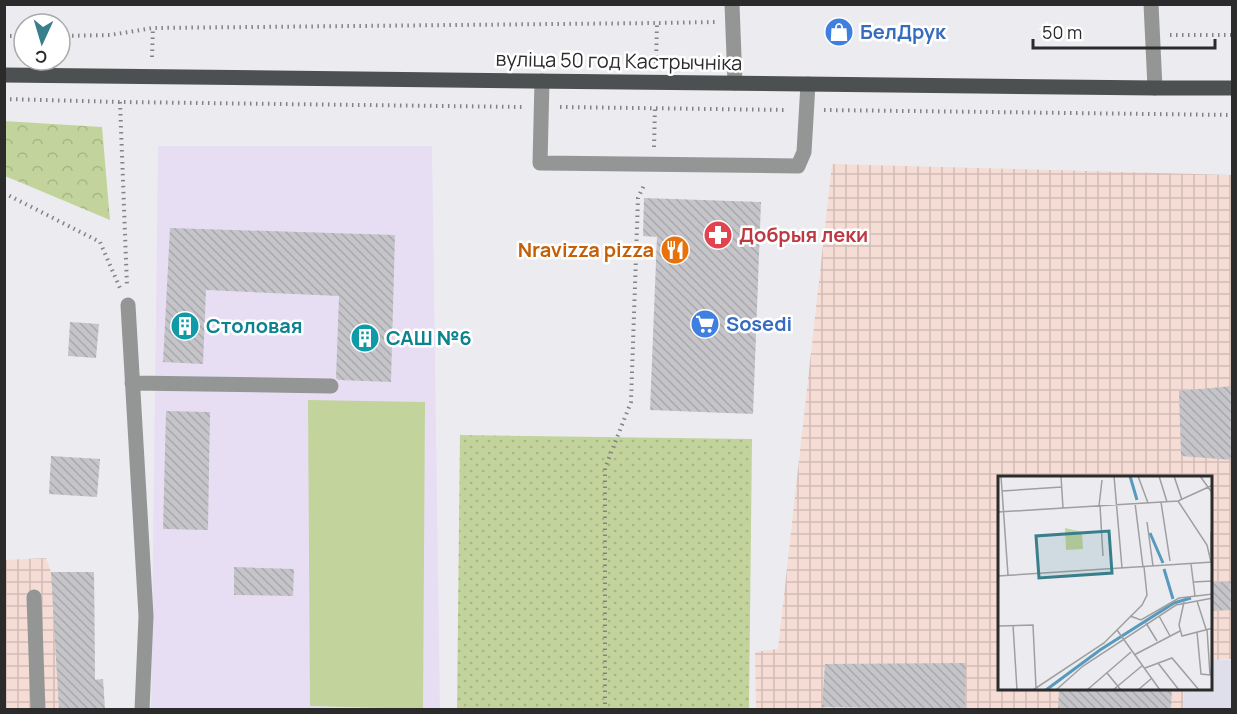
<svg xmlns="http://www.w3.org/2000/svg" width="1237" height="714" font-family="Manrope,sans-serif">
<defs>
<pattern id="industrial-grid" width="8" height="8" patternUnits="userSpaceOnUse" patternTransform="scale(1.5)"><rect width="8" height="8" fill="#f5dcd4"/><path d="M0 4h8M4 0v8" fill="none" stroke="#d2bdb6"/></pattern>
<pattern id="grass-dots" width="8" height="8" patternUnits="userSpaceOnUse" patternTransform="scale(1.5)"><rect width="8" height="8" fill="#c2d49b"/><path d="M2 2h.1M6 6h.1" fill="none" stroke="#a7b686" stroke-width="1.8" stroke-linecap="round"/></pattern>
<pattern id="forest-crowns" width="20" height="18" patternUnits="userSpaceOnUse" patternTransform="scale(1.5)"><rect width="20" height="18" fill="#c2d49b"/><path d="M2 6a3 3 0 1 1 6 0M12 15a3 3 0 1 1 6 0" fill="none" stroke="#a7b686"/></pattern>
<pattern id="building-back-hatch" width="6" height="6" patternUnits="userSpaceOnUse" patternTransform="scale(1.5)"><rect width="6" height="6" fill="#c5c5c9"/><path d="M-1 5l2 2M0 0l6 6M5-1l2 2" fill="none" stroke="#a9a9ad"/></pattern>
</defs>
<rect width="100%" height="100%" fill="#ececf0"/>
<path fill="#dedfea" d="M1212,660H1232V709H1183L1184,689L1212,688Z"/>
<path fill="url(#industrial-grid)" d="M832,164L1232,175V659L1212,660V477H1000V688L1184,689L1183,709H756L755,652L778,649Z
M46,558L51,572H94L95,679H103L105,709H5L4,560Z"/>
<path fill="#e7def3" d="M158,146H432L440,709L151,710Z"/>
<path fill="url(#grass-dots)" d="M460,435L752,439L749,709H457Z"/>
<path fill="url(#forest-crowns)" d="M4,121L102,127L110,220L5,176Z"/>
<path fill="#c2d49b" d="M308,400L425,402L423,709L310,706Z"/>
<path fill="url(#building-back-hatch)" d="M644,198L761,202L753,414L650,410L657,237L643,236Z
M170,228L395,235L391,382L338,380L336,378L339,296L206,290L203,364L163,362Z
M70,322L99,324L96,358L68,356Z
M1233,386V460L1181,456L1179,391Z
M166,411L210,412L208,530L163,529Z
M51,456L100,459L97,497L49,494Z
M234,567L294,569L293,596L234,595Z
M51,572H94L95,680L103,679L105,710H59Z
M1233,581V610L1212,611V583Z
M966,663L965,709L822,707L825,664Z
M1059,688H1172L1171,710H1058Z"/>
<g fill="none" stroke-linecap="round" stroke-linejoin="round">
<path stroke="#838385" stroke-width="4" stroke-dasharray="1.5 4.5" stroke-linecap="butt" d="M1170,35H1232
M4,36H24
M60,36L110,35L153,28L657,23
M152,57L153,28
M656,63L657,23L715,22
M4,99L120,102L523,107
M120,102L127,286
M560,107L787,110
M824,110L1232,115
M654,147L655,106
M4,193L100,242L120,288
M605,710V468L631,402L638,198L645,183"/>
<path stroke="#949696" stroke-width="15" d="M732,4L735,83
M1151,4L1155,88
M542,81L540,163L798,166L804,152L808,84
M128,305L146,616L142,710
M132,383L331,386
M34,597L38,710"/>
<path stroke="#4d5050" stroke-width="15" d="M4,75L1155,88H1232"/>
</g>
<defs>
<g id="shop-disc" transform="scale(1.5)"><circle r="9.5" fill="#3f7fe0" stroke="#fff"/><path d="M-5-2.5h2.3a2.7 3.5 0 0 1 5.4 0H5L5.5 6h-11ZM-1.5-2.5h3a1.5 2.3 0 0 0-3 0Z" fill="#fff"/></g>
<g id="pharmacy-disc" transform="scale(1.5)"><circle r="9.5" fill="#e0444e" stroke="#fff"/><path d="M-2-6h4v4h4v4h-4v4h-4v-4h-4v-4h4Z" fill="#fff"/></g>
<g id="restaurant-disc" transform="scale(1.5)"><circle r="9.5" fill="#e8710a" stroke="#fff"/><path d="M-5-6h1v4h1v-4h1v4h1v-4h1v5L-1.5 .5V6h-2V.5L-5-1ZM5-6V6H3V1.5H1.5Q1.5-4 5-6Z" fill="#fff"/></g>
<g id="supermarket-disc" transform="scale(1.5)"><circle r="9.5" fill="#3f7fe0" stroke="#fff"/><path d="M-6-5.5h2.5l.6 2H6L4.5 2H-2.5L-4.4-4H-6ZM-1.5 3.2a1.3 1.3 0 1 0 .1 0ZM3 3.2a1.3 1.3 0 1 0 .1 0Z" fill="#fff"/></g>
<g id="building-disc" transform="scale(1.5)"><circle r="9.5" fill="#0f9aa8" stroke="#fff"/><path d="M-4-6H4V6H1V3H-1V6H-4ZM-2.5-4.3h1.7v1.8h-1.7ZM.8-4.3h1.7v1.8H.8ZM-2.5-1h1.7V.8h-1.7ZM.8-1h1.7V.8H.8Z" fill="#fff"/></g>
</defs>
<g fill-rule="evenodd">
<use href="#shop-disc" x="839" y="32"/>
<use href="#pharmacy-disc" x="718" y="235"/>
<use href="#restaurant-disc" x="675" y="250"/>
<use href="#supermarket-disc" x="705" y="324"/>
<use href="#building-disc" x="185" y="326"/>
<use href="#building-disc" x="365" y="338"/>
</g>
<g text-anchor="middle" stroke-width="5" stroke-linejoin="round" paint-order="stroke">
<g font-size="20" font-weight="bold" fill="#366cbe" stroke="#fff" text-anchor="start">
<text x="860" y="39">БелДрук</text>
<text x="726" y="331">Sosedi</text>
</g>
<g font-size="20" fill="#2b2b2c" stroke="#fff">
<text transform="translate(619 61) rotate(1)" y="7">вуліца 50 год Кастрычніка</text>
</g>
<g font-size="20" font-weight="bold" fill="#be3a42" stroke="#fff" text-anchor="start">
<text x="739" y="242">Добрыя леки</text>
</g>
<g font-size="20" font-weight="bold" fill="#c56008" stroke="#fff" text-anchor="end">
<text x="654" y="257">Nravizza pizza</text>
</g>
<g font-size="20" font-weight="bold" fill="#0d838f" stroke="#fff" text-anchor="start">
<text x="206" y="333">Столовая</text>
<text x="386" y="345">САШ №6</text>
</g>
</g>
<g transform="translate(998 476)">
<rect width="214" height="214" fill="#ececf0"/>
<path d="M67,52L84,56L85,73L68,74Z" fill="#c2d49b"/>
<path fill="none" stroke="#589abe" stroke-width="3" d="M132,0L139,24M152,57L165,87M166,93L175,123M48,214L102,174L176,127L193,122"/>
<path fill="none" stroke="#9f9fa2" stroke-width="1.5" d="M3,0L10,99M63,0L65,32M116,0L124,92M140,0L150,27M161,0L169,26M176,0L184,24M202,0L215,18M4,15L64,11M180,25L209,69L213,86M163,26L172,85M137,27L145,91M101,30L104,4M102,30L105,80M0,36L180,25L215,9M149,46L155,90M213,56V79M193,88L197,120M0,100L215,86M195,106L215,105M199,125L208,153M186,126L181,149L184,160L215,152M132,140L143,144L181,122L215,118M161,140L172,160M148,147L159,165M15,149L19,214M0,150L35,149L38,212M119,154L162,214M199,156L203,198L212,199L209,153M136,179L182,155M160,187L181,214M147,192L174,182L201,214M109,197L123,214M35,214L106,167L144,129L149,119L146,91M58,214L85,190L178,129L215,122M89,214L133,176M115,214L145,189M140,214L154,202"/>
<path fill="#397f8b" fill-opacity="0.15" stroke="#397f8b" stroke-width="3" d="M111,55L114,97L41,102L38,60Z"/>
<rect width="214" height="214" fill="none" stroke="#2b2b2c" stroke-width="3"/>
</g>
<rect width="1237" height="714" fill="none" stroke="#2b2b2c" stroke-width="12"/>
<g transform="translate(42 42) rotate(184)"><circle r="28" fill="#ffffff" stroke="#aaaaab" stroke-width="1.5"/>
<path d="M0-4.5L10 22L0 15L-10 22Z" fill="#397f8b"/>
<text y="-9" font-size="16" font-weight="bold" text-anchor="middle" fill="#2b2b2c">С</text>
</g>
<path d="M1033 39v9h182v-9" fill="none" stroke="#2b2b2c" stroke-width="3"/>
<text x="1042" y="39" font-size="18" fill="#2b2b2c" stroke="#ffffff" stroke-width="4.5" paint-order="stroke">50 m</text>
</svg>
